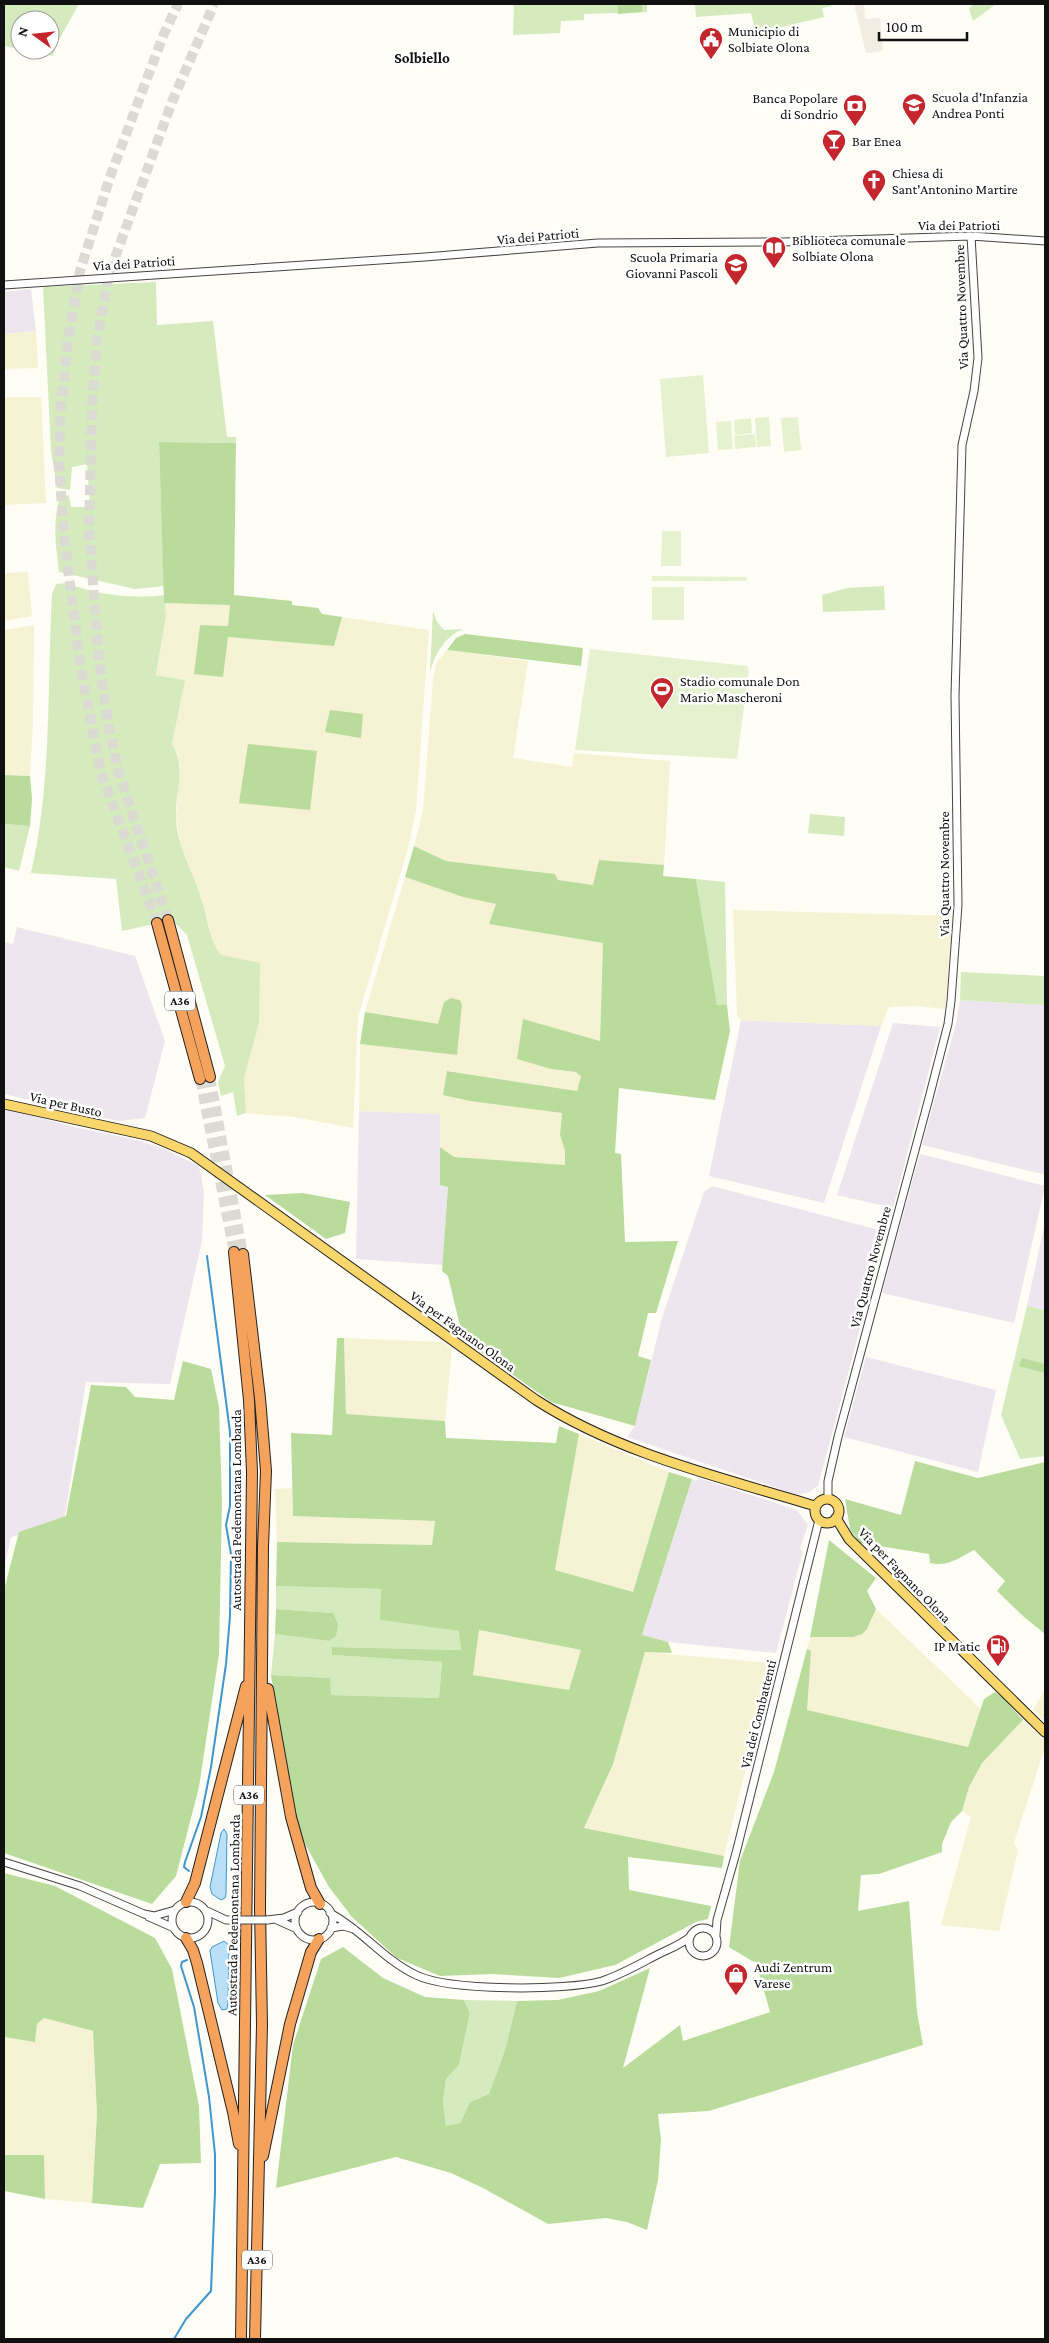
<svg xmlns="http://www.w3.org/2000/svg" width="1049" height="2343" font-family="'Crimson Pro',serif">
<rect width="100%" height="100%" fill="#fffdf5"/>
<path fill="#eee6ef" d="M31,289L36,331L4,334V292Z
M17,927L135,956L165,1041L145,1118L118,1121L4,1094V942L13,944Z
M960,1000L1045,1005V1173L1042,1174L922,1145L956,1024Z
M741,1020L881,1026L824,1203L709,1176Z
M893,1023L940,1027L893,1208L837,1195Z
M6,1109L79,1128L137,1140L164,1149L199,1166L204,1191L202,1241L170,1384L86,1382L64,1522L11,1537L4,1568V1110Z
M359,1111L440,1114V1184L448,1187L443,1265L356,1259Z
M921,1154L1045,1186L1014,1323L882,1293L919,1157Z
M712,1186L883,1231L885,1235L818,1486L809,1492L798,1495L627,1437L635,1426L662,1318L704,1192Z
M1045,1222V1310L1027,1306Z
M866,1357L996,1390L978,1472L844,1437Z
M699,1478L797,1510L808,1525L800,1549L803,1551L776,1653L668,1642L642,1636L692,1479L696,1481Z"/>
<path fill="#f6f3d4" d="M36,331L38,368L4,369V334Z
M4,397H41L46,503L4,505Z
M28,572L32,616L4,621V573Z
M164,603L230,604L228,626L200,625L195,674L228,637L334,646L342,617L429,630L416,809L409,845L358,1017L353,1128L293,1117L246,1113L244,1078L259,1023L214,945L202,900L181,846L176,817L180,767L178,754L172,744L185,680L156,675L166,616Z
M34,625L33,723L30,776L4,775V630Z
M447,650L528,661L513,758L572,767L574,753L670,761L664,865L599,860L594,885L558,880L555,874L446,861L414,846L423,811L433,680L436,663Z
M405,877L463,897L496,904L489,924L603,943L600,1041L523,1020L551,1069L576,1072L581,1076L577,1091L448,1071L470,1101L562,1113L560,1135L565,1151V1166L454,1157L440,1147V1114L359,1111L360,1044L457,1055L462,1005L460,1000L455,998L438,1025L365,1012Z
M733,910L953,916L945,1009L916,1006L889,1007L881,1026L741,1020L737,1016Z
M344,1338L442,1342L452,1348L445,1421L346,1414Z
M579,1434L669,1472L633,1592L555,1570Z
M292,1488L293,1516L435,1521L432,1545L277,1542L275,1489Z
M876,1609L981,1709L968,1747L806,1710L811,1651L807,1649L810,1637H853L867,1629Z
M478,1630L581,1650L569,1690L472,1675Z
M645,1652L770,1663L772,1665L724,1856L584,1828L613,1764Z
M1045,1690V1722L1033,1710Z
M1023,1720L1045,1741V1747L1014,1843L1018,1850L999,1931L941,1925L971,1817L962,1811L969,1787L982,1763Z
M44,2018L93,2031L97,2114L92,2203L45,2199L44,2155H4V2037L35,2042L37,2024Z"/>
<path fill="#d5ebbd" d="M4,4H79L56,45L53,56L25,50H50V20H20V49L4,46Z
M514,4H647V12L584,14V20L561,21L560,33L513,35Z
M695,4H831V6L822,8L824,17L756,33L751,13L696,17Z
M973,4H996L973,21L969,9Z
M156,282L157,325L213,321L227,437H236V443L159,442L164,586L135,589L59,572C56,548 52,522 60,498L69,495L71,507H90L87,464L72,467L70,490L57,488L51,451L43,287Z
M67,583C97,595 132,599 164,595L166,616L156,675L185,680L172,744C187,767 175,792 176,818C177,847 193,871 201,898C208,917 208,938 221,955L260,963L259,1023L244,1078L246,1113L237,1116L233,1092L221,1096L218,1082L225,1066L187,935L172,920L122,931L116,879L31,873C52,782 47,687 52,594L56,584Z
M884,586L885,610L823,612L822,595L847,588Z
M433,611L437,622L444,630L463,629C445,636 435,654 430,672Z
M810,814L845,817L844,836L808,833Z
M4,824L30,826L19,871L4,867Z
M696,879L725,882L727,1005L717,1006Z
M961,972L1045,976V1005L960,1000Z
M1027,1306L1045,1310V1456L1020,1459L1001,1415Z
M276,1586L382,1589L381,1620L460,1631L461,1650L332,1647V1655L442,1662L439,1698L331,1695L329,1678L271,1675L275,1634L329,1641L333,1613L276,1609Z
M464,2000L517,2001L505,2050L489,2094L470,2102L460,2123L446,2127L443,2102L446,2079L459,2065L470,2013Z"/>
<path fill="#b9dc9c" fill-rule="evenodd" d="M618,4H642V12L618,14Z
M159,442L236,443L234,595L292,601V605L318,608L322,614L342,617L334,646L228,637L223,677L194,674L200,625L228,626L230,605L164,603Z
M465,634L583,648L581,666L447,650L456,638Z
M330,710L363,714L361,738L325,732Z
M248,744L317,751L310,810L239,803Z
M4,775L30,776L32,799L30,826L4,824Z
M414,846L446,861L555,874L558,880L593,885L599,860L664,865L663,876L696,879L717,1005H727L730,1031L715,1100L619,1088L615,1153L621,1154L625,1242L678,1241L656,1313H648L638,1356L651,1360L635,1426L551,1402L471,1345L464,1336L459,1322L448,1276L442,1271L448,1187L440,1185V1147L454,1157L565,1165V1151L560,1135L562,1113L470,1101L443,1095L447,1071L577,1091L581,1076L576,1072L551,1069L517,1059L523,1019L600,1041L603,943L489,924L496,904L463,897L405,877Z
M451,998L460,1000L462,1005L457,1055L360,1044L365,1012L438,1024L444,1002Z
M303,1193L350,1202L345,1233L326,1239L265,1195Z
M337,1338H344L346,1414L445,1421L446,1438L556,1443L559,1426L579,1434L555,1570L633,1592L669,1472L692,1479L642,1635L668,1642L672,1653L645,1652L613,1764L584,1828L724,1856L722,1868L628,1857L629,1890L711,1906L708,1919L696,1922L615,1965L559,1978L492,1974L440,1976L397,1958L352,1917L329,1887L296,1828L271,1675L330,1678L331,1695L439,1698L442,1662L332,1655V1647L461,1650L459,1631L380,1620L381,1589L276,1586L277,1542L432,1545L435,1521L293,1516L291,1433L332,1435ZM479,1630L581,1650L569,1690L473,1675Z
M1022,1358L1045,1364V1373L1019,1366Z
M183,1361L211,1369L219,1407L222,1502L219,1654L199,1787L176,1876L152,1904L4,1853V1590L19,1532L66,1516L91,1385L126,1387L135,1397L174,1400Z
M915,1461L978,1478L1045,1462V1634L1024,1617L997,1591L1005,1581L974,1550C959,1558 948,1567 930,1563L929,1554L860,1543L850,1529L845,1499L901,1515Z
M829,1540L876,1578L867,1591L876,1609L867,1629L862,1634L853,1637H810Z
M276,1609L333,1613L338,1624L336,1636L329,1641L275,1634Z
M807,1649L811,1651L807,1710L968,1747L984,1699L995,1692L1003,1698L1023,1720L982,1763L969,1787L962,1811L951,1822L942,1844V1852L879,1874L861,1875L858,1911L909,1901L917,2012L923,2045L709,2111L658,2114L661,2140L658,2180L647,2230L627,2222L606,2218L548,2224L483,2188L451,2173L396,2157L276,2188L293,2045L321,1959L343,1947L383,1978L425,1997L464,2000L470,2013L459,2065L446,2079L443,2102L446,2126L460,2123L470,2102L489,2094L505,2050L517,2001L558,2000L599,1991L650,1968L623,2068L680,2025L683,2041L770,2012L756,1962L752,1961L729,1947L740,1861L774,1772Z
M4,1873L55,1886L155,1938L172,1969L199,2106L201,2163L160,2164L143,2208L92,2203L97,2114L93,2031L44,2018L37,2024L35,2042L4,2037Z
M4,2155H44L45,2199L4,2191Z"/>
<path fill="#e6f2cf" d="M703,375L709,453L666,457L660,379Z
M769,417L771,446L757,447L755,418Z
M798,417L801,450L784,452L781,418Z
M751,418L752,433L735,435L734,420Z
M731,421L733,449L718,450L716,422Z
M755,434L756,447L735,449L734,436Z
M662,531H681V566H661Z
M652,576L747,577V581H652Z
M652,587H684V620H652Z
M590,649L747,666L749,670L737,759L575,750Z"/>
<path fill="#f1ede2" d="M854,4H864L865,19L880,18L883,51L866,53Z"/>
<path fill="#b9e0f7" stroke="#3f96cf" d="M224,1829L227,1834L226,1894L225,1898L221,1900L212,1894L210,1887L221,1833Z
M224,1941L229,1945L228,2003L227,2009L222,2010L218,2003L210,1951L212,1947Z"/>
<g fill="none" stroke-linecap="round" stroke-linejoin="round">
<path stroke="#3f96cf" stroke-width="2" d="M189,1871L184,1867L185,1862L201,1817L211,1767L226,1664L230,1616L231,1554L226,1525L230,1506V1432L207,1256
M174,2339L186,2319L211,2291L215,2192V2154L209,2097L194,2007L181,1966L182,1962L187,1960"/>
<path stroke="#dbdad3" stroke-width="10" stroke-dasharray="10 5" stroke-linecap="butt" d="M168,920L118,770L108,723L99,660L89,531L92,406L97,341L109,274L172,102L214,4
M157,923L101,773L79,658L64,535L59,464L61,406L68,340L80,271L110,177L163,36L178,4
M210,1077L243,1254
M200,1079L234,1252"/>
<g stroke="#444" stroke-width="9">
<path id="minor" d="M4,285L425,257L598,243L783,242L971,236L1045,241
M828,1499V1481L838,1437L929,1098L948,1024L951,1001L958,905L955,696L962,445L974,391L978,358L971,236
M4,1862L80,1886L144,1914L154,1916L175,1910
M172 1920a18 18 0 1 1 36 0a18 18 0 1 1-36 0Z
M295 1921a19 19 0 1 1 38 0a19 19 0 1 1-38 0Z
M207,1911L226,1920H231
M330,1913C362,1930 384,1960 416,1975C449,1991 566,1991 602,1981C620,1975 636,1966 653,1957C666,1950 679,1946 690,1937
M149,1917L174,1928
M267,1920L284,1918L298,1912
M277,1920L297,1929
M689 1942a14 14 0 1 1 28 0a14 14 0 1 1-28 0Z
M331,1928L343,1926L354,1929
M716,1935L717,1920L736,1853L819,1520"/>
</g>
<g stroke="#222" stroke-width="11">
<path id="major" d="M4,1104L151,1136L191,1153L536,1400C620,1454 720,1477 815,1506
M815 1511a12 12 0 1 1 24 0a12 12 0 1 1-24 0Z
M836,1518L849,1539L1045,1732"/>
</g>
<g stroke="#222" stroke-width="12">
<path id="highway" d="M168,920L210,1077
M157,923L200,1079
M234,1252L249,1400L252,1472L241,2339
M243,1254L260,1398L266,1471L263,1547L260,1907L262,2025L255,2339
M268,1689L291,1817L311,1888L320,1904
M186,1902L195,1883L246,1686
M186,1938L193,1950L197,1963L233,2112L239,2144
M263,2156L290,2024L311,1952L319,1939"/>
</g>
<use href="#minor" stroke="#fff" stroke-width="7"/>
<use href="#major" stroke="#f9d66b" stroke-width="9"/>
<use href="#highway" stroke="#f5a25d" stroke-width="10"/>
<g stroke="#444" stroke-width="9" stroke-linecap="butt">
<path id="minor-bridge" d="M231,1920H267"/>
</g>
<use href="#minor-bridge" stroke="#fff" stroke-width="7"/>
</g>
<defs>
<g id="civic-pin" transform="scale(1.25)"><path d="M0 17L-7.5 6A9.5 9.5 0 1 1 7.5 6Z" fill="#c4262e" stroke="#fff"/><path d="M-.6-6.5H3V-4.5H.6V-3L4-1V1h2V6H-6V1h2V-1L-.6-3ZM-1.2 2.5V6h2.4V2.5Z" fill="#fff"/></g>
<g id="school-pin" transform="scale(1.25)"><path d="M0 17L-7.5 6A9.5 9.5 0 1 1 7.5 6Z" fill="#c4262e" stroke="#fff"/><path d="M0-5L7-2L0 1L-7-2ZM-4 1L0 2.5L4 1V4Q0 6-4 4Z" fill="#fff"/></g>
<g id="bank-pin" transform="scale(1.25)"><path d="M0 17L-7.5 6A9.5 9.5 0 1 1 7.5 6Z" fill="#c4262e" stroke="#fff"/><path d="M-6-4H6V4H-6ZM0-2.3a2.3 2.3 0 1 0 0 4.6a2.3 2.3 0 1 0 0-4.6Z" fill="#fff"/></g>
<g id="bar-pin" transform="scale(1.25)"><path d="M0 17L-7.5 6A9.5 9.5 0 1 1 7.5 6Z" fill="#c4262e" stroke="#fff"/><path d="M-6-5H6L.8 .8V4.5H3.5V6h-7V4.5H-.8V.8Z" fill="#fff"/></g>
<g id="church-pin" transform="scale(1.25)"><path d="M0 17L-7.5 6A9.5 9.5 0 1 1 7.5 6Z" fill="#c4262e" stroke="#fff"/><path d="M-1.2-6h2.4v3.5h3.3v2.4h-3.3V6h-2.4V-.1h-3.3v-2.4h3.3Z" fill="#fff"/></g>
<g id="library-pin" transform="scale(1.25)"><path d="M0 17L-7.5 6A9.5 9.5 0 1 1 7.5 6Z" fill="#c4262e" stroke="#fff"/><path d="M-6-4Q-3-5.5-.7-3.5V5Q-3 3-6 4ZM6-4Q3-5.5 .7-3.5V5Q3 3 6 4Z" fill="#fff"/></g>
<g id="stadium-pin" transform="scale(1.25)"><path d="M0 17L-7.5 6A9.5 9.5 0 1 1 7.5 6Z" fill="#c4262e" stroke="#fff"/><path d="M0-5a6.5 5 0 1 0 0 10a6.5 5 0 1 0 0-10ZM-3.5-1.8h7v3.6h-7Z" fill="#fff"/></g>
<g id="fuel-pin" transform="scale(1.25)"><path d="M0 17L-7.5 6A9.5 9.5 0 1 1 7.5 6Z" fill="#c4262e" stroke="#fff"/><path d="M-5.5-6h7V0h2V4h1.3V-2.5L3-4.5l.8-.8L6-3V5H2.5V1h-1V6h-7ZM-4.2-4.7v3.2H.2V-4.7Z" fill="#fff"/></g>
<g id="shop-pin" transform="scale(1.25)"><path d="M0 17L-7.5 6A9.5 9.5 0 1 1 7.5 6Z" fill="#c4262e" stroke="#fff"/><path d="M-5-2.5h2.3a2.7 3.5 0 0 1 5.4 0H5L5.5 6h-11ZM-1.5-2.5h3a1.5 2.3 0 0 0-3 0Z" fill="#fff"/></g>
</defs>
<g fill-rule="evenodd">
<use href="#civic-pin" x="711" y="39"/>
<use href="#school-pin" x="914" y="105"/>
<use href="#bank-pin" x="855" y="106"/>
<use href="#bar-pin" x="834" y="141"/>
<use href="#church-pin" x="874" y="181"/>
<use href="#library-pin" x="774" y="248"/>
<use href="#school-pin" x="736" y="265"/>
<use href="#stadium-pin" x="662" y="689"/>
<use href="#fuel-pin" x="998" y="1646"/>
<use href="#shop-pin" x="736" y="1975"/>
</g>
<g text-anchor="middle" stroke-width="5" stroke-linejoin="round" paint-order="stroke">
<g fill="#fff" stroke="#585858" stroke-width="1">
<rect x="165" y="991.5" width="30" height="19" rx="4"/>
<rect x="234" y="1785.5" width="30" height="19" rx="4"/>
<rect x="242" y="2250.5" width="30" height="19" rx="4"/>
</g>
<g font-size="12" font-weight="bold" fill="#111">
<text x="180" y="1005">A36</text>
<text x="249" y="1799">A36</text>
<text x="257" y="2264">A36</text>
</g>
<g font-size="14" fill="#111" stroke="#fff" text-anchor="start">
<text x="728" y="36">Municipio di<tspan x="728" dy="16">Solbiate Olona</tspan></text>
<text x="932" y="102">Scuola d'Infanzia<tspan x="932" dy="16">Andrea Ponti</tspan></text>
<text x="838" y="103" text-anchor="end">Banca Popolare<tspan x="838" dy="16">di Sondrio</tspan></text>
<text x="852" y="146">Bar Enea</text>
<text x="892" y="178">Chiesa di<tspan x="892" dy="16">Sant'Antonino Martire</tspan></text>
<text x="792" y="245">Biblioteca comunale<tspan x="792" dy="16">Solbiate Olona</tspan></text>
<text x="718" y="262" text-anchor="end">Scuola Primaria<tspan x="718" dy="16">Giovanni Pascoli</tspan></text>
<text x="680" y="686">Stadio comunale Don<tspan x="680" dy="16">Mario Mascheroni</tspan></text>
<text x="980" y="1651" text-anchor="end">IP Matic</text>
<text x="754" y="1972">Audi Zentrum<tspan x="754" dy="16">Varese</tspan></text>
</g>
<g font-size="14" fill="#111" stroke="#fff">
<text x="959" y="230">Via dei Patrioti</text>
<text transform="translate(538 236) rotate(-5)" y="5">Via dei Patrioti</text>
<text transform="translate(134 263) rotate(-4)" y="5">Via dei Patrioti</text>
<text transform="translate(961 307) rotate(-92)" y="5">Via Quattro Novembre</text>
<text transform="translate(944 874) rotate(-90)" y="5">Via Quattro Novembre</text>
<text transform="translate(66 1104) rotate(13)" y="5">Via per Busto</text>
<text transform="translate(870 1267) rotate(-75)" y="5">Via Quattro Novembre</text>
<text transform="translate(463 1331) rotate(36)" y="5">Via per Fagnano Olona</text>
<text transform="translate(236 1510) rotate(-90)" y="5">Autostrada Pedemontana Lombarda</text>
<text transform="translate(905 1575) rotate(46)" y="5">Via per Fagnano Olona</text>
<text transform="translate(758 1714) rotate(-76)" y="5">Via dei Combattenti</text>
<text transform="translate(233 1915) rotate(-89)" y="5">Autostrada Pedemontana Lombarda</text>
</g>
<g font-size="15" font-weight="bold" fill="#111" stroke="#fff">
<text x="422" y="63">Solbiello</text>
</g>
</g>
<rect width="1049" height="2343" fill="none" stroke="#111111" stroke-width="10"/>
<g transform="translate(35 35) rotate(285)"><circle r="24" fill="#ffffff" stroke="#a0a0a0"/>
<path d="M0-4L9 19L0 12L-9 19Z" fill="#c4262e"/>
<text y="-8" font-size="14" font-weight="bold" text-anchor="middle" fill="#111111">N</text>
</g>
<path d="M879 32v8h88v-8" fill="none" stroke="#111111" stroke-width="2.5"/>
<text x="886" y="32" font-size="15" fill="#111111" stroke="#ffffff" stroke-width="4" paint-order="stroke">100 m</text>
</svg>
